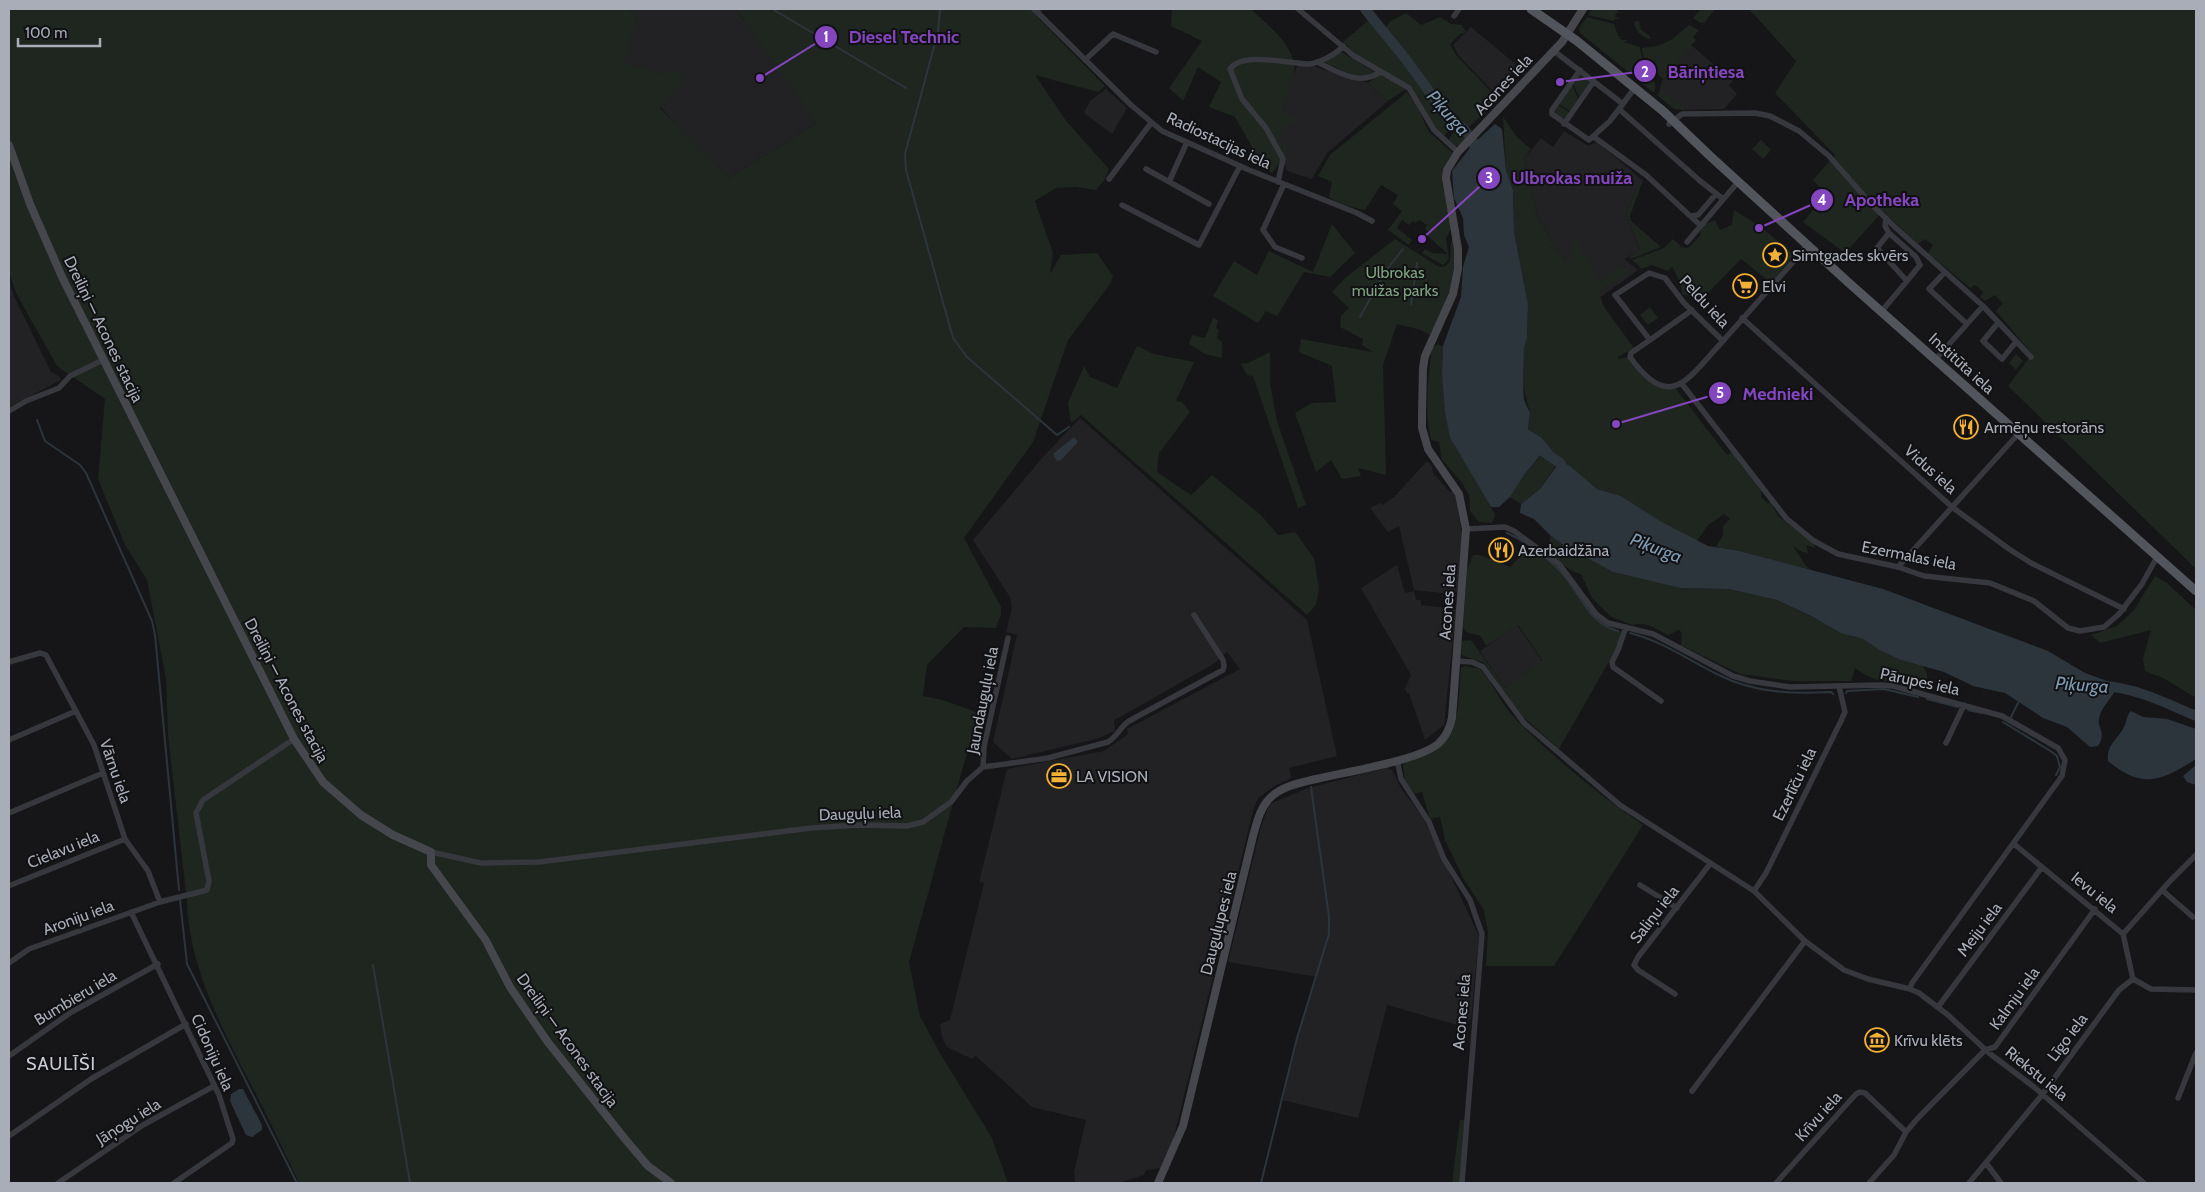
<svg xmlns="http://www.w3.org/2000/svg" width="2205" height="1192" font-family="Cabin,sans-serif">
<rect width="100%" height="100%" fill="#161618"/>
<path fill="#222225" d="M627,9H736L744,21L750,17L816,123L729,178L677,126L623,63L638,15Z
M1471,27L1519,67L1495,94L1459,56L1453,45Z
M1690,44L1733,81L1729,85L1737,94L1724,109L1682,110L1659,92L1664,74Z
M1298,64L1313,66L1368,83L1388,101L1327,153L1312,179L1287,171L1273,131L1279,110Z
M1106,89L1127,108L1112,134L1084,113L1090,101Z
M1564,131L1588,146L1597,142L1641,179L1626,214L1640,251L1624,259L1638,270L1591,304L1538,219L1524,159L1541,138L1553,147Z
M9,278L14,296L51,372L59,376L61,380L9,407Z
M1080,418L1307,620L1337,756L1289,768L1291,777L1290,779L1276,785L1258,798L1253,811L1173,1141L1161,1168L1146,1170L1144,1175L1119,1183H1075L1074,1172L1086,1120L1032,1107L976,1056L972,1059L947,1047L942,1037L940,1024L950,1020L984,883L979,882L1007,769L1104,751L1128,734L1127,729L1240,669L1227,652L1215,663L1122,716L1114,720L1115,731L1096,739L1012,759L993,742L1017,635L1006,632L1012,608L1010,597L973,540L1043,457Z
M1427,461L1432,466L1433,473L1450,492L1453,491L1456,497L1462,535L1457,591L1451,594L1414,590L1399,526L1388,532L1370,508L1380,503L1382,505L1394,497Z
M1397,565L1405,593L1414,591L1416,600H1421V605L1456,609L1444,725L1425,740L1409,693H1407L1405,689L1411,675L1361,588Z
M1517,625L1543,662L1505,688L1480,651Z
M1386,768L1392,770L1401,788L1424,819L1479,936L1471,1019L1457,1025L1387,1005L1358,1118L1282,1100L1297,1038L1317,977L1228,962L1261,827L1268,808L1272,803L1308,788Z"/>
<path fill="#1e261f" d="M9,9H627L638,15L624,63L660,73L679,71L686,78L660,108L729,178L816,123L736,9H1044L1037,17L1105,86L1098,92L1035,75L1067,122L1109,169L1104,181L1096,190L1076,187L1056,188L1035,201L1053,253L1050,274L1061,255L1097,253L1113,276L1110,284L1068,340L1033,442L964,538L1001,607V614L996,628L964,627L927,665L923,696L943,700L976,712V720L909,962L920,1016L941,1055L992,1138L1008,1183H299C285,1153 271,1123 256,1094C225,1034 189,970 187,901L168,735L166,679L147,580L125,545L98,479L105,399L57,366L16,293L9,272Z
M1172,9H1251C1269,27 1301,49 1293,78C1290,89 1285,100 1281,111L1302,121L1285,125L1278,141L1291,147L1272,173L1264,168L1235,117L1209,107L1221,82L1198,67L1183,101L1169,88L1202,41L1171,26Z
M1592,9H1618L1617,12H1625L1616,13L1615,17L1621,18L1615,19L1614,21L1588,15Z
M1701,9L1714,10L1705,22L1701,23L1693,18Z
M1749,9H2196V569L2008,386L2032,354L1996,311L2003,303L1995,295L1985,301L1980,297L1983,292L1975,285L1970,288L1928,253L1933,245L1925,239L1918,244L1883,211L1845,253L1803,222L1826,194L1813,180L1835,155L1775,93L1796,61Z
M1406,13L1421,25L1440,17L1451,24L1462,25L1466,32L1460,34L1450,44L1456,55L1499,100L1470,126H1465L1449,114L1385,29L1389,22Z
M1587,17L1614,24L1618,36H1624L1619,37L1622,40H1628L1624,42L1640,47C1641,64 1660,78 1654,93L1580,33L1579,28Z
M1371,18L1445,119L1454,125L1443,137L1437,131L1417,96L1360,58L1343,42Z
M1635,21H1639L1641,30L1649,35L1651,39C1642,38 1636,32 1634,23Z
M1689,25L1699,30L1693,37L1696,40L1663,79C1653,70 1642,62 1642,48L1657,46L1671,40Z
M1339,52H1342L1374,72V74C1356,80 1340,69 1324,62Z
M1380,74L1406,89L1388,101L1368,83Z
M1579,74L1590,82L1579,98L1573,83Z
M1572,84L1578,99L1570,111L1559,104Z
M1662,90L1684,108L1685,110L1674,109L1657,95Z
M1407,92L1418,108L1429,132L1453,153L1448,161L1443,178L1451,229L1446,238L1449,259L1443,265L1422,253L1425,249L1432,253L1448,254L1430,238L1428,235L1429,232L1425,229L1427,225L1419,220L1416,223L1413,221L1409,225L1402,220L1397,228L1412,240L1409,245L1388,230L1402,211L1393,204L1398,195L1381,185L1365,210C1353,208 1339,204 1329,197L1332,182L1318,176L1330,155Z
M1558,105L1569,112L1564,119L1555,113Z
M1503,117L1517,137L1531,149L1524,159L1538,219L1565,262L1573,258L1571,251L1573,241L1576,239L1584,255L1593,267L1595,280L1599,278L1606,287L1599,293L1604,307L1634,348L1618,357V359L1630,357C1645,377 1648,390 1676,389L1727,455L1734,451L1761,489V497L1768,504L1770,502L1779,517L1811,541L1816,548L1806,545L1808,553L1802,552L1793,546L1806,566L1814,572L1735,550L1716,547L1723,535V526L1730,519L1724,514L1708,525L1697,541L1662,522L1621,496L1597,489L1583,478L1557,464L1540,489L1521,504L1510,497L1524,475L1543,453L1545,444L1542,438L1528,429L1530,413L1523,385L1524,349L1527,338L1528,304L1514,232L1513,190L1506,170Z
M1457,127L1467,138L1462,144L1456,146L1448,141Z
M1761,140L1771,150L1763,159L1752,149Z
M1641,179L1643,180L1630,216L1631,221L1661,247L1631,259L1629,257L1640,250L1626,214Z
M1734,210L1760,226L1794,255L1771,283L1741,259L1705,296L1682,295L1681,285L1672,266L1668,271L1651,265L1642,269L1632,260L1664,248L1673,239L1682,247L1688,248L1700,236C1700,226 1706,223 1715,220L1720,230L1732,225Z
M1332,224L1355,253L1330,277L1304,272L1277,316L1266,311L1258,323L1213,296L1234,261L1257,275L1269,251L1313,272Z
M1453,238C1458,280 1449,298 1430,335L1421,330L1397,324L1383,365L1386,475L1358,468L1361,476L1342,479L1331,460L1316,472L1295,413L1312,403L1336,402L1332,366L1299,352L1301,339L1373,352L1362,345L1363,339L1340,327L1341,316L1349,308L1332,292L1345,278L1395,239L1439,267C1458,267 1446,248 1453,238Z
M1621,266L1628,269L1627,274L1610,285H1606L1603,282V277Z
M1650,307L1658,318L1648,325L1640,315Z
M1213,318L1218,320L1216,328L1219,330L1217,338L1222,342V358L1205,354L1189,344L1192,335L1205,338Z
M1438,344L1443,346L1442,374L1450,438L1491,507L1495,515L1492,523L1479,522L1470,511L1469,495L1462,483L1442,460L1439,442L1431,440C1424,410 1428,378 1432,348Z
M1137,346L1154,354L1194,362L1176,401L1182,402L1190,412L1159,453L1157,472L1191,495L1212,475L1261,515L1278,535L1295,532L1314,558L1319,589L1316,605L1307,615L1081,415L1071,423L1068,403L1084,366L1090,377L1117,388Z
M1270,352V384L1277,421L1306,505L1298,508L1253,376L1247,375L1241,364L1248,363Z
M2016,354L2023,361L2016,370L2009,363Z
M1551,536L1613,572L1680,588L1729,589L1777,600L1851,636L1863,639L1881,651L1901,660L1923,666L1927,674V680L1915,687L1895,675L1887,681C1875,681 1865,675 1855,668L1851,681H1793L1740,674L1681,645L1682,633L1679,630L1668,635C1657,629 1645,621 1632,625L1610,616L1592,598L1581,574C1565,569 1544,554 1551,536Z
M1530,547L1556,566L1569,579L1597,618L1621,632L1619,644L1559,749L1522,716L1484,663L1461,655L1462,641L1471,640L1505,688L1543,661L1518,625L1486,646L1481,636L1466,632L1463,628L1467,570L1473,555H1480L1510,567Z
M2155,576L2167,583L2196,610V698L2165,679L2145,671L2143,659L2151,630L2100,643L2091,635L2117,626L2134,610Z
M1465,666L1480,669C1493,683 1500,702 1513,716C1552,757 1597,793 1643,825L1554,966H1486L1488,932L1484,910L1463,878L1445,840L1440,817L1430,819L1422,792L1414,794L1405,781L1403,765C1411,756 1425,757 1435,751C1462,734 1458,696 1461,668Z
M1460,1120H1467L1460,1183H1452Z"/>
<path fill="#2c353c" d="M1495,124L1502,129L1506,170L1513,190L1514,232L1528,304L1527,338L1524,349L1523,385L1524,400L1530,413L1528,429L1542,438L1555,454L1551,459L1542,453L1524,475L1510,497L1499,507H1491L1450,438L1445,412L1442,374L1443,346L1461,297L1463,267L1469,247L1464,235L1463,218L1454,198L1452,171L1474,143Z
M1074,437L1078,442L1061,460L1057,461L1053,454Z
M1561,462L1570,466L1597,489L1621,496L1662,522L1708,546L1735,550L1883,589L2048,651L2085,673L2110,682L2117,687C2113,697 2103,705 2100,715C2095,728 2108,731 2098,746L2090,747L2067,727L2043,718L2005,693L1973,686L1944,672L1901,660L1881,651L1863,639L1841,633L1813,617L1777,600L1729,589L1680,588L1613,572L1564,545L1551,536L1534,519L1520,513L1521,504L1540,489L1558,464Z
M2131,711L2143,717L2167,719L2196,729V759C2161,781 2143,790 2108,761C2106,744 2119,739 2125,725C2127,719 2127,715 2131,711Z
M2196,765V785L2187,782L2183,776Z
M239,1089H243L262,1125V1130L252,1137L246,1135L230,1101L231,1094Z"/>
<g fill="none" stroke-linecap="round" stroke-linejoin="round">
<path stroke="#2c353c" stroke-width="2" d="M940,9L938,32L905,154L906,170L953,338L967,357L1057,435L1069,427
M774,10L906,88
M1411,304L1417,263
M1360,317L1385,272L1403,249
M37,420L45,441L80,465L86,473L152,621L155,635L179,890
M1507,533C1527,542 1548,558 1563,574C1581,595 1589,624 1618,631
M1630,633C1662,641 1690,661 1719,675C1754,693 1793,694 1831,692L1833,694
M1846,693L1847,691L1884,689L1918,697
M1927,699L1958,707
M1968,710L1982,713
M2011,717L2018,703
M2003,722L2052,752L2057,756L2060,767L2056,775
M180,900L187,964L297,1183
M373,965L410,1183
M1261,1183L1297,1038L1329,934V917L1311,787"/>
<path stroke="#2c353c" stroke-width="10" d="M1365,9L1404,57L1448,117L1465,130L1474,143L1475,157
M1541,450L1560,463L1566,473
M2105,686C2136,688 2168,704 2196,716"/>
<path stroke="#37383d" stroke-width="5.5" d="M1034,9L1131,105L1162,131L1249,170L1357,213L1372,221
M1298,9L1354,56L1409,88L1434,130L1458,152
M1454,16L1459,9
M1554,51L1623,104
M1085,60L1113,34L1156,52
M1317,62C1336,71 1360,87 1380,72
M1580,70L1552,110V114L1589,140L1610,121L1634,89
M1619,109L1699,180L1723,199
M1564,124L1594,81
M1669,124L1682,114L1755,113L1770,116L1799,131L1829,156L1872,205L1896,228L1983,306L2031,357
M1594,137L1646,175L1700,225
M1146,169L1209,204
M1109,179L1151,123
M1169,182L1187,142
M1278,182L1283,159L1266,128L1242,99L1230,69C1242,51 1291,64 1309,64C1319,63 1337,54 1343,46
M1284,184L1263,230L1275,247L1302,258
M1122,205L1199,245L1240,166
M1691,216L1698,215L1716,194
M1886,218L1885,226L1889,233
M1687,242L1738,182
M1945,272L1929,289L1967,324
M1649,273L1665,278L1684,303L1723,341C1688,378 1671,414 1630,357L1631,353L1650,340L1615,295Z
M1881,312L1907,281L1877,248L1889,233L1916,257L1920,265L1907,281
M1742,318L1952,507L2009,549L2031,563L2124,609
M1998,323L1983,341L2002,359L2016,342
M1650,340L1692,310
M1723,341L1808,245
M1935,360L1983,306
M1682,384L1786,518L1814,541L1838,554L1898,567L1924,576L1990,583L2034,601L2068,628L2080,631L2104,627L2119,614L2142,584L2157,557
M9,411L26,401L59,388L70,376L103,360
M1466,529L1505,527L1514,531L1559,564L1596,614L1608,623L1653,634L1733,676L1750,681L1790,687L1881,685L1893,686L2002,716L2058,748L2065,760L2062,776L1912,983L1910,989
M1898,567L2019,433
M1626,627L1618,650L1612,662L1613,667L1661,701
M1456,661L1472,662L1483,667L1524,723L1620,805L1754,891L1805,941L1844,970L1868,979L1910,989L1919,993L1948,1015L1989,1053L2034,1087L2144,1183
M9,662L40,653L46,655L94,745L125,839L148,871L160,902
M9,740L76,711
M1946,743L1964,705
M1397,760L1401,779L1429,822L1444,859L1470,900L1482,934L1462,1183
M983,767L984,747L1008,638
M9,813L103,773
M2014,844L2123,934L2133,979
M431,852L481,863L539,862L811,828L859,825L907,826L923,822L951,802L967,781L983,767L1048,758L1108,742C1119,735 1120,727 1129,721L1223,670L1224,666L1223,660L1194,615
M11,885L125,839
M1640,885L1677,908
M2162,890L2193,917
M1754,891L1766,873L1840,723L1845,712L1839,686
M131,912L219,1095L233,1139L232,1143L174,1183
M2123,934L2170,881L2196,855
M9,963L29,949L160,902L207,890L209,881L196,813L203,800L294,739
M2133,979L2151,989L2196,990
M1675,994L1638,970L1634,965L1638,957L1710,864
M1938,1007L2042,867
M9,1056L70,1013L158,964
M1692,1091L1805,941
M2178,1098L2196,1053
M9,1136L91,1079L186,1024
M1986,1163L2001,1183
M58,1183L143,1125L214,1086
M1776,1183L1856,1094L1860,1092L1865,1093L1906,1132
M1869,1183L1894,1155L1906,1132L1918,1118L1985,1050L1995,1047L2095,909
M1969,1183L2042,1095L2119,990L2133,979"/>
<path stroke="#45474d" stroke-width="8" d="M9,145L30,204L62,277L294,739L323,782L361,815L393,835L431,852V865L485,939L510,987L547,1041L625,1139L648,1166L671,1183
M1158,1183L1183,1126L1253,836C1257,822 1260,808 1270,798C1282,786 1300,783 1316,779C1345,772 1417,761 1438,744C1446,737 1450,728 1452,718L1466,529L1459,494L1428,449L1422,428V414L1423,368L1425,356L1453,294L1458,269V249L1446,178L1447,170L1458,152L1562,42L1583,9"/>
<path stroke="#53555c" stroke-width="9" d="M1531,9L1577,41L1663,111L1709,155L1849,283L2196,591"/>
</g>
<defs>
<g id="sight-ring" transform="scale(1.25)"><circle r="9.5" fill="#111113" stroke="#f2b134" stroke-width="1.5"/><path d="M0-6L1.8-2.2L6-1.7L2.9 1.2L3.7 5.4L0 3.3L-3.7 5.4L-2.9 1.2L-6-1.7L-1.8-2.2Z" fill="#f2b134"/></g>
<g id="supermarket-ring" transform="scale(1.25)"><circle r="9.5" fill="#111113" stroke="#f2b134" stroke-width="1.5"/><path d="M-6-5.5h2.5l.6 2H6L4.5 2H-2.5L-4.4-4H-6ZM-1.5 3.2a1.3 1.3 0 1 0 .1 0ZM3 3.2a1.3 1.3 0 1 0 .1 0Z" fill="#f2b134"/></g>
<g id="restaurant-ring" transform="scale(1.25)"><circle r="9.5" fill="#111113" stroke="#f2b134" stroke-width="1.5"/><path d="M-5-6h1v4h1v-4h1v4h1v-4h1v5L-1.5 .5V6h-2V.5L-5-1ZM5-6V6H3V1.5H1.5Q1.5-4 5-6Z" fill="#f2b134"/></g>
<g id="office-ring" transform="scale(1.25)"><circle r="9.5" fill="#111113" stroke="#f2b134" stroke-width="1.5"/><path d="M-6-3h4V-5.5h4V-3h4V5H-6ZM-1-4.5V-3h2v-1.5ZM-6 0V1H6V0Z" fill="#f2b134"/></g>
<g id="museum-ring" transform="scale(1.25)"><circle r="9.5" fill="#111113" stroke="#f2b134" stroke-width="1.5"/><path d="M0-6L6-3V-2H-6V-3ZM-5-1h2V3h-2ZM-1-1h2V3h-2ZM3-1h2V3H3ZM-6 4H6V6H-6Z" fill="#f2b134"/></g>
</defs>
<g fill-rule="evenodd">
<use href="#sight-ring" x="1775" y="255"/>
<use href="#supermarket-ring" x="1745" y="286"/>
<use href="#restaurant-ring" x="1966" y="427"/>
<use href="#restaurant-ring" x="1501" y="550"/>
<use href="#office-ring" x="1059" y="776"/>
<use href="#museum-ring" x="1877" y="1040"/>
</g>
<g text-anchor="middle" stroke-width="4" stroke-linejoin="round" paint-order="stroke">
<g font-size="16" fill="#a8adb8" stroke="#111113">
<text transform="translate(1503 84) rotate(-47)" y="6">Acones iela</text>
<text transform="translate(1219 140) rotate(25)" y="6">Radiostacijas iela</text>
<text transform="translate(1705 301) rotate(47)" y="6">Peldu iela</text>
<text transform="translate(104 329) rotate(64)" y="6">Dreiliņi — Acones stacija</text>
<text transform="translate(1962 363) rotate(42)" y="6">Institūta iela</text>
<text transform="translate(1931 469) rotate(42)" y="6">Vidus iela</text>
<text transform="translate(1909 555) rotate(11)" y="6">Ezermalas iela</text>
<text transform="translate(1447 602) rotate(-86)" y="6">Acones iela</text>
<text transform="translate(1920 681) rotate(12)" y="6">Pārupes iela</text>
<text transform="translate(287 690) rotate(62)" y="6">Dreiliņi — Acones stacija</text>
<text transform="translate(982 700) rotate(-79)" y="6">Jaundauguļu iela</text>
<text transform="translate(116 771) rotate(71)" y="6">Vārnu iela</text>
<text transform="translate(1794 784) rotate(-64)" y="6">Ezerlīču iela</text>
<text transform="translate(860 813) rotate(-2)" y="6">Dauguļu iela</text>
<text transform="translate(63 849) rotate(-22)" y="6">Cielavu iela</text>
<text transform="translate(2095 892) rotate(39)" y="6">Ievu iela</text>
<text transform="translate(1654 914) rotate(-52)" y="6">Saliņu iela</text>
<text transform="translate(78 917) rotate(-20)" y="6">Aroniju iela</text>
<text transform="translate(1218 923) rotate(-76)" y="6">Dauguļupes iela</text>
<text transform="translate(1979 929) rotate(-53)" y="6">Meiju iela</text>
<text transform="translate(75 997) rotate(-31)" y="6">Bumbieru iela</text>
<text transform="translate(2014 998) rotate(-54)" y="6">Kalmju iela</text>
<text transform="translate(1461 1012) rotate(-85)" y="6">Acones iela</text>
<text transform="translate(2067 1037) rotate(-53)" y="6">Līgo iela</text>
<text transform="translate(568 1040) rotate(54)" y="6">Dreiliņi — Acones stacija</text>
<text transform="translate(213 1052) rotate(66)" y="6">Cidoniju iela</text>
<text transform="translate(2037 1073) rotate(39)" y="6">Riekstu iela</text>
<text transform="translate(1818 1116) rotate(-48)" y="6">Krīvu iela</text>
<text transform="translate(128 1121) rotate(-32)" y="6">Jāņogu iela</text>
</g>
<g font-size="16" fill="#a8adb8" stroke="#111113" text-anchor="start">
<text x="1792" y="261">Simtgades skvērs</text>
<text x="1762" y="292">Elvi</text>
<text x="1984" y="433">Armēņu restorāns</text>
<text x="1518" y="556">Azerbaidžāna</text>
<text x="1076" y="782">LA VISION</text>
<text x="1894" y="1046">Krīvu klēts</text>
</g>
<g font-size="16" fill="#7fa381" stroke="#111113">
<text x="1395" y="278">Ulbrokas<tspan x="1395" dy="18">muižas parks</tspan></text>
</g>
<g font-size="18" font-style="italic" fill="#7f9bb3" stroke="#111113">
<text transform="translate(1448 113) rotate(49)" y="6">Piķurga</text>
<text transform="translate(1656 548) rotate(21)" y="6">Piķurga</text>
<text transform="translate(2082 685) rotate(4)" y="6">Piķurga</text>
</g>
<g font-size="18" letter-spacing="1" fill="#c9ccd4" stroke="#111113">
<text x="61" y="1070">SAULĪŠI</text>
</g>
</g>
<path fill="none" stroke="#8446be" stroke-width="2" d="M760 78L826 37M1560 82L1645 71M1422 239L1489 178M1759 228L1822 200M1616 424L1720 393"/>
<g fill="#8446be" stroke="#111113" stroke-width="2">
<circle cx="760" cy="78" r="5"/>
<circle cx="1560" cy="82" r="5"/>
<circle cx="1422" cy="239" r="5"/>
<circle cx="1759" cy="228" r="5"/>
<circle cx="1616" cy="424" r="5"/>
<circle cx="826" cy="37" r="12"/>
<circle cx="1645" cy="71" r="12"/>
<circle cx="1489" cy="178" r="12"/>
<circle cx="1822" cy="200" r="12"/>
<circle cx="1720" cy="393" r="12"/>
</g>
<g font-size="15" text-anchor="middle" font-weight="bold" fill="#fff">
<text x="826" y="42">1</text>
<text x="1645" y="77">2</text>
<text x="1489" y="183">3</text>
<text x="1822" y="205">4</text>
<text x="1720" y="398">5</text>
</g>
<g font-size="18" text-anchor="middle" font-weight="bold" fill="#8446be" stroke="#111113" stroke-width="4" stroke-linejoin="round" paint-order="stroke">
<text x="904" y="43">Diesel Technic</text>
<text x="1706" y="78">Bāriņtiesa</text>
<text x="1572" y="184">Ulbrokas muiža</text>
<text x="1882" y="206">Apotheka</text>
<text x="1778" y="400">Mednieki</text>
</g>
<rect width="2205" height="1192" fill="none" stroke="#a8adb8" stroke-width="20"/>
<path d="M18 38v8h82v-8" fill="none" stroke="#a8adb8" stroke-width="2.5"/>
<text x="25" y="38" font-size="15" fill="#a8adb8" stroke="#111113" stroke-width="4" paint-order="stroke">100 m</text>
</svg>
